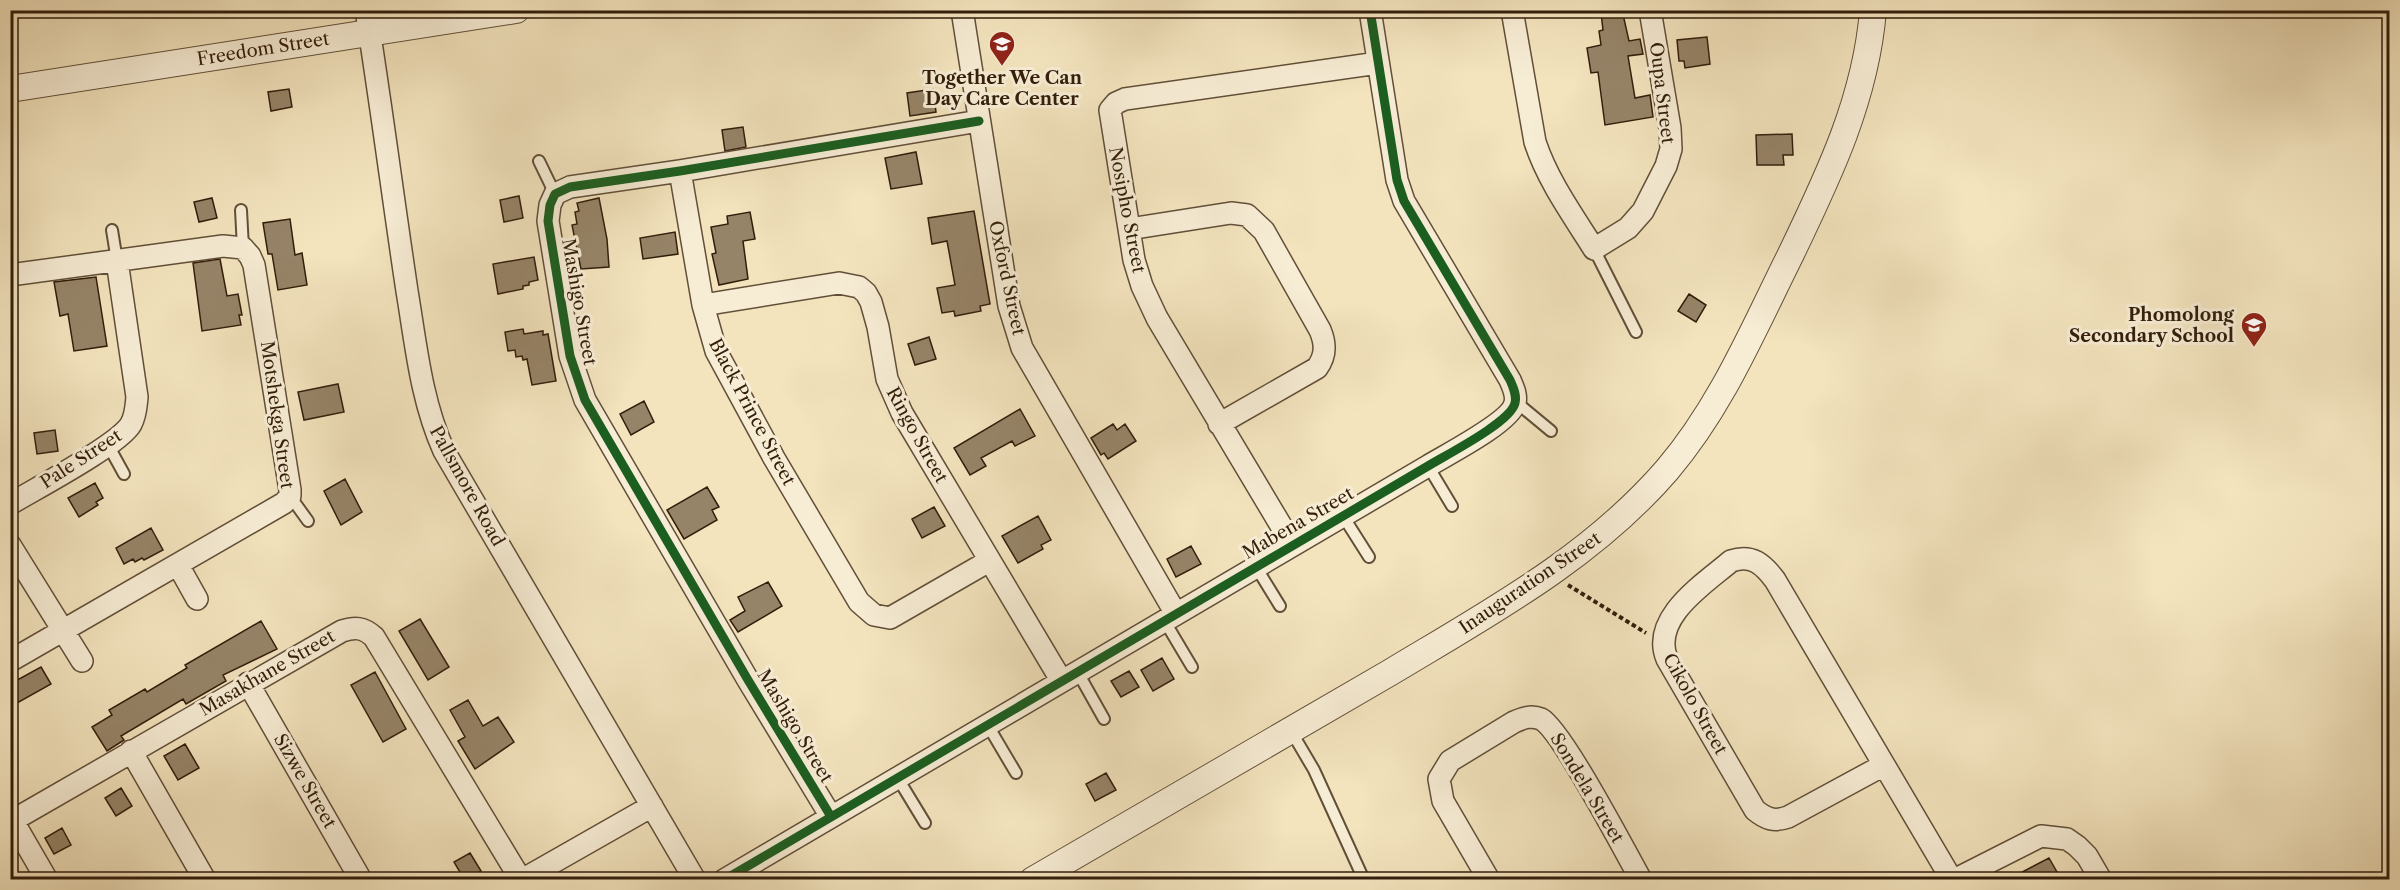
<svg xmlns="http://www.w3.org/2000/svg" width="2400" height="890" font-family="'Libre Caslon Text',serif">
<rect width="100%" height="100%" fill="#f3e4be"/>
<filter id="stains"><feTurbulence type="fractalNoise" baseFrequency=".00333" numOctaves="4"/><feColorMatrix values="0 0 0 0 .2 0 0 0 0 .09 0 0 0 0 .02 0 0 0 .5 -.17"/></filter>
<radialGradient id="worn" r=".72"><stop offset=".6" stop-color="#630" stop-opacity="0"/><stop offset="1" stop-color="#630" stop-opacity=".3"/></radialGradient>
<path fill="#968468" stroke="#321d0b" stroke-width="1.5" d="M1622,10L1629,41L1640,39L1643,54L1628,56L1635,98L1650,95L1653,117L1605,125L1598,72L1591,73L1587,48L1601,45L1599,31L1603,30L1601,13Z
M1707,37L1710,64L1685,68L1684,61H1679L1677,40Z
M289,89L292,107L271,111L268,92Z
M933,89L936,112L910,116L907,93Z
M743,127L746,147L725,151L722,130Z
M1792,134L1793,155H1783L1784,165H1757L1756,135Z
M916,152L922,184L891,189L885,158Z
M519,196L523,218L504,222L500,200Z
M212,198L217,218L199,222L194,202Z
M599,198L607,239L609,267L581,269L572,225L577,224L575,212L579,211L577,203Z
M974,211L990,304L980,306L981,311L955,316L954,311L942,313L937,288L955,285L947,241L932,244L928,218Z
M750,212L755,239L743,241L748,279L719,285L712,254L716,253L711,227L728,224L727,216Z
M290,219L295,255L302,253L307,285L278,290L272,254H268L263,223Z
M675,232L678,254L643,259L640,238Z
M534,257L538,280L529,282V285L523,286V289L498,294L493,264Z
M220,259L227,296L238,294L242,315H239L241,325L202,331L193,263Z
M96,277L107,346L74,351L68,314L60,316L54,282Z
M1689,294L1706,305L1696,322L1678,311Z
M523,329L524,334L543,331V335L548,334L556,381L532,385L527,359L523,360L522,356L516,357L515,350L508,351L505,332Z
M929,337L936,359L915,365L908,344Z
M338,384L344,412L304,420L298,392Z
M644,401L654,422L631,435L620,414Z
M1020,409L1035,436L1015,446L1012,441L981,458L986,466L970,475L954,448Z
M1113,424L1117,430L1125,424L1136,441L1108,459L1104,453L1101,455L1091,438Z
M55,430L58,451L37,454L34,433Z
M345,479L362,512L341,525L324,491Z
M95,483L103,498L96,502L98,505L79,517L68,498Z
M707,487L719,507L712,510L717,520L684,539L667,510Z
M934,507L945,526L922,538L912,519Z
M1038,516L1051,540L1041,545L1043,549L1018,563L1002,536Z
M151,528L163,550L144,560L142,558L135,562L133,559L124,564L116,548Z
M1191,546L1201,564L1176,577L1167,559Z
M768,582L782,606L738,632L730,620L745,611L738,597Z
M420,619L449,667L428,680L399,631Z
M261,621L277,649L223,675L226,681L186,704L183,699L121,736L124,740L107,751L92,727L112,715L109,710L145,689L147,692L187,668L185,665Z
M1162,658L1174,679L1153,691L1141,670Z
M41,667L51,684L10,707V684Z
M1129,671L1139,687L1121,697L1111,681Z
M375,672L406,729L383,742L351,685Z
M468,700L483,726L498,717L514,742L475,769L458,741L465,737L450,710Z
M185,744L199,768L178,780L164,756Z
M1106,773L1116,790L1095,801L1086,784Z
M121,788L132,806L116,816L105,798Z
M62,828L71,845L54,854L45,838Z
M470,853L481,871L464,879L454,862Z
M2049,858L2061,879H2009Z"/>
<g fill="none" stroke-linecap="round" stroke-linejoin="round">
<g stroke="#624f38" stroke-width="14">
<path id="service" d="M539,161L555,194
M241,210L243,248
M112,230L117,261
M1594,249L1636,332
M1516,402L1551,431
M108,445L124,474
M1428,466L1452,506
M290,496L308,521
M1343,516L1369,557
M1256,567L1280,606
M1164,620L1192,667
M1077,671L1104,719
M987,724L1016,773
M1291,731L1314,770L1364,880
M897,777L925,823"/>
</g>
<g stroke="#624f38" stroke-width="24">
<path id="minor" d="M366,10C381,104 393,198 407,291C416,345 421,400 444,451L695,880
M962,10L1009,306L1022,348L1176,614
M1512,10L1535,142C1548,181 1572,214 1594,249L1628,228L1643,211L1666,166L1671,149L1670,128L1650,10
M680,171L703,305L716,351L774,458L859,602L874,615L890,618L989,561
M1129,229L1231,213L1247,215L1264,231L1320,330C1326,344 1326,356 1317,368L1219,424
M10,275L223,246L243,248L250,256L254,265L290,490V496L284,503L10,661
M703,305L839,283L859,287L866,293L871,302L878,327L887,379L902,413L1061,680
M10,504C35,489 119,445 131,424C136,415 136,406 137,397L117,261
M1292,544L1157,318L1142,286L1134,260L1110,110L1116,103L1125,99L1378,63
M10,545L82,661
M178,565L197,599
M248,683L361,880
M131,751L205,880
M1884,765L1788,817C1774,822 1766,819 1755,810L1667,659C1650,618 1704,584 1731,561C1752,554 1763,564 1775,580L1952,880
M830,815L748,680L585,400L570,356L548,221L550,205L555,194L570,187L680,171L979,121
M10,816L47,880
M10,822L342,631C355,627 363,627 374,637L521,880
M522,880L652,806
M724,880L1428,466C1446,455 1511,422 1515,403C1517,395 1513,387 1510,380L1404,201L1397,180L1370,10
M1489,880L1443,801L1439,779L1450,761L1514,722C1523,718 1531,715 1541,719C1561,729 1626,853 1641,880
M1954,880L2041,836L2067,839L2077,846L2087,856L2101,880"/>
</g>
<g stroke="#624f38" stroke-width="28">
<path id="tertiary" d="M10,89L516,10
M1033,880C1152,810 1272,742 1391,672C1489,613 1591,558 1667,470C1721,407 1753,330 1790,256C1828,177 1866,99 1873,10"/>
</g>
<path stroke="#321d0b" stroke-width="4" stroke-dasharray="4.5 3" stroke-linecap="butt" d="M1568,585L1646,633"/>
<use href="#service" stroke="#f7edd5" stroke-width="10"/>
<use href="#minor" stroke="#f7edd5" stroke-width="21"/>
<use href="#tertiary" stroke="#f7edd5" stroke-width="26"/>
<g stroke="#f7edd5" stroke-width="13">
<path id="cycleway" d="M830,815L748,680L585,400L570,356L548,221L550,205L555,194L570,187L680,171L979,121
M724,880L1428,466C1446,455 1511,422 1515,403C1517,395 1513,387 1510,380L1404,201L1397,180L1370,10"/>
</g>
<use href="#cycleway" stroke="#1b5e20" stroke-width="9"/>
</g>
<defs>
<g id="school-pin" transform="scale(1.35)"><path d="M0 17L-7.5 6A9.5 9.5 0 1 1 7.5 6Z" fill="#8f2418" stroke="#f7edd5"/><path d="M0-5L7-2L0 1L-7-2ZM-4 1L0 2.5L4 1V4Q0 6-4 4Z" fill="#fff"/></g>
</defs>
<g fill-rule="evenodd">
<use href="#school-pin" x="1002" y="44"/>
<use href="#school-pin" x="2254" y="325"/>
</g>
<g text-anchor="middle" stroke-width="6" stroke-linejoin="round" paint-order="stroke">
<g font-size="18" fill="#321d0b" stroke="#f7edd5">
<text transform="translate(263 49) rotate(-9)" y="6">Freedom Street</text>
<text transform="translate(1662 93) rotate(83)" y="6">Oupa Street</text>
<text transform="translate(1127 210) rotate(79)" y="6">Nosipho Street</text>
<text transform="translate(1007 278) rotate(78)" y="6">Oxford Street</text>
<text transform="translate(579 302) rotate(80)" y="6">Mashigo Street</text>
<text transform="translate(752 412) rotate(62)" y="6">Black Prince Street</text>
<text transform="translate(277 415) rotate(82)" y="6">Motshekga Street</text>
<text transform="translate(917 435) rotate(61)" y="6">Ringo Street</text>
<text transform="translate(81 459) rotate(-33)" y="6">Pale Street</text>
<text transform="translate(467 486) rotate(61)" y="6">Pallsmore Road</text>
<text transform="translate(1298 523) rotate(-30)" y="6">Mabena Street</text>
<text transform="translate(1530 583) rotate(-34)" y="6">Inauguration Street</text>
<text transform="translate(267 673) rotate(-30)" y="6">Masakhane Street</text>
<text transform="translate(1695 704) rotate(61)" y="6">Cikolo Street</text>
<text transform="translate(795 726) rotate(59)" y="6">Mashigo Street</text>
<text transform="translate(305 781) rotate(60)" y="6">Sizwe Street</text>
<text transform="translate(1587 788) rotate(59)" y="6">Sondela Street</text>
</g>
<g font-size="18" font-weight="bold" fill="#321d0b" stroke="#f7edd5">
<text x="1002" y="84">Together We Can<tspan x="1002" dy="21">Day Care Center</tspan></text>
<text x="2234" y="321" text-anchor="end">Phomolong<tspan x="2234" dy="21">Secondary School</tspan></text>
</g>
</g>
<rect width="2400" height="890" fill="none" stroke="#f3e4be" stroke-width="36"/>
<rect x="12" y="12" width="2376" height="866" fill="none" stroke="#321d0b" stroke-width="3"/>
<rect x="18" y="18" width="2364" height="854" fill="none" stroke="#321d0b" stroke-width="1.5"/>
<rect width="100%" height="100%" filter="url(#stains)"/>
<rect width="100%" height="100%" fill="url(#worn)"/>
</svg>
